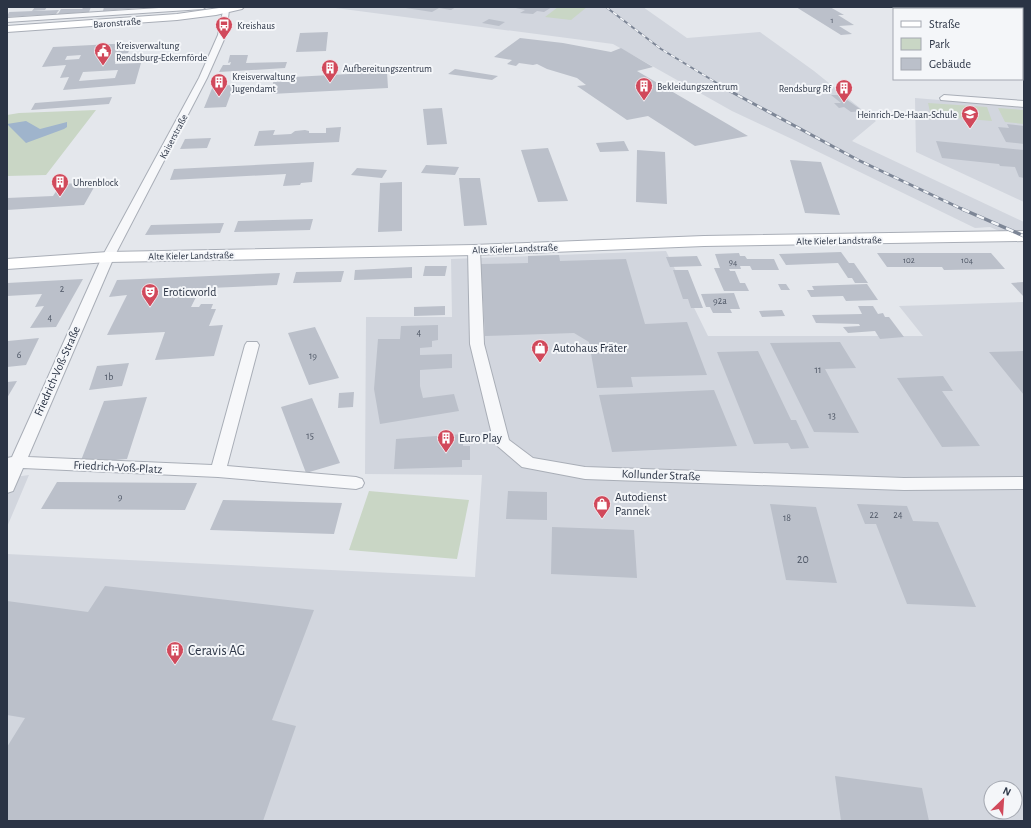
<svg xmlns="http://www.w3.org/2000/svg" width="1031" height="828" font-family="'Alegreya Sans',sans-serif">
<rect width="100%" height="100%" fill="#e4e7ec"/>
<path fill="#d2d6de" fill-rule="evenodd" d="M328,7H643L687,38L760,32L814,71L876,121L852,141L1024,222V242L990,227L975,228L794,140L732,111L613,44Z
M915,98L1024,107V202L916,152Z
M666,251L708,336H923L899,306L1024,302V821H7V554L475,577L482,475L365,474L366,317H452L451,259ZM991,788H1015V812H991Z
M29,475L7,527V478Z"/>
<path fill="#c9d6c5" d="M558,7H587L571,20L545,17Z
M928,103L987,107L992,121L931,116Z
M998,108L1024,110V124L1005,122Z
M96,110L46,175L7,176V115L19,113Z
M369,491L469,500L457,559L349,550Z"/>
<path fill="#9fb4cc" d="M26,121L40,129L67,122V127L64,129L26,143L7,124Z"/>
<path fill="#bbc0ca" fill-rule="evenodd" d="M35,7H47L45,10L32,11Z
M84,7H91L89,12L58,14L61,9H82Z
M104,7H141V8L103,11Z
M399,7H456L451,10L439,8L432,12Z
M511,7H552L544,12L537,11L533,14L520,13L525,10Z
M796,7H830L844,15H838L854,25L839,26L852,34L841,35Z
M59,10L56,14L7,17L9,12Z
M489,19L505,22L499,26L482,23Z
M328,32L326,51L296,52L300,33Z
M520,38L563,43L611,52L621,48L653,67L637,71L748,136L695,146L648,116L627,120L577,86L586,85L577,78L547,69L537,64L533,65L519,63L516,66L507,64L512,60L494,57Z
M132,43L128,53L118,54L115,64L141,63L135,84L63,90L69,77L60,78L66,65L42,67L53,47ZM81,55L79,59L65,60L67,56ZM118,70L115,78L79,81L83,72Z
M230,55H248L246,63L287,62L285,68L219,72L223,65H230L231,62L228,63Z
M455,69L498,76L492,80L448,74Z
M387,72L388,88L271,94L274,78Z
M234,85L226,107L204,108L213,86Z
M831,95H840L863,111L851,112L844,107L839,108L834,103H841Z
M112,97L109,104L31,110L35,103Z
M442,108L447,144L427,145L423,109Z
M1007,124L1024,126V144L1006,142L998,127L1009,128Z
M341,127L339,142L254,146L259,131L275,130L273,135L291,134L295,131L305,130L309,131V133H326V128Z
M211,138L207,148L180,149L185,139Z
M624,141L629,151L600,152L596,143Z
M936,141L1024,150V178L1019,177L1015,167L1000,166L999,164L942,158Z
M548,148L568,201L538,202L521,150Z
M637,150L665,152L667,204L636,202Z
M790,160L821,162L840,215L805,213Z
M314,162L312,182L301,183L300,185L283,186L286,174L170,180L174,169Z
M426,165L459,167L455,175L421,173Z
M357,168L387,170L382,178L351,175Z
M459,178H480L487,225L464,226Z
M97,182L84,205L7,210V198L53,196L61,184Z
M402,182V231L378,232L380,183Z
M313,219L310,230L234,232L238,221Z
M224,223L220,233L145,235L151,225Z
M841,252L849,263H854L868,283H855L852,278H848L838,263L786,265L779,254Z
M739,253L740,256H745L747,259H774L779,270H752L750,266H740L741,269H729L730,271H735L740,283H745L749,291H724L714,268H720L715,254Z
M877,253H991L1005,269L944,270L942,267H887Z
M559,255L560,261L626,259L645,324L687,322L707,375L631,377L633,387L597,388L589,342L574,333L485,336L481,264L528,263V256Z
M697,256L702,266L670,267L666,257Z
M425,266H447L445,276H423Z
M412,267V278L354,280L355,270Z
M673,270H688L703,308H691L688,299H683Z
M344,271L341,282L293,283L296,272Z
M280,273L277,285L187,289L183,297H196L191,307H199L201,304H213L211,309H216L209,326L223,325L214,356L155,360L165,332L107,335L127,295L109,297L117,280Z
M83,279L56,327L30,328L44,306L35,307L42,294L7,296V283Z
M1024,282V297L1011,283Z
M778,284H786L790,290H781Z
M867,284L878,300L846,301L843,296L811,297L807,290H814L812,286Z
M734,293L740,309H730L732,313H713L710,307H706L701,294Z
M445,306V315L414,316V307Z
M858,306H873L878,314L883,313L885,317H889L904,337L880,339L875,331L848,333L843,327L860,326L859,324L816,323L812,315L862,314Z
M782,310L785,316L762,317L759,311Z
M438,325V340L432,341V347L420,348V355L452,354V368L420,370V386L423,398L454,394L459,411L380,424L374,389L378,339H400L401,326Z
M315,327L339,378L309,385L288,333Z
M39,338L26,365L7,367L8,341Z
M840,342L856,368L825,369L859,433L814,432L770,343Z
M758,351L791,420H796L809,448L791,449L788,443L754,444L717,352Z
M1024,351V395L989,352Z
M129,363L122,386L89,390L97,366Z
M943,376L953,391H942L980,446L942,447L897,378Z
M17,381L7,398V382Z
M714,390L737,446L612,452L599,395Z
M354,392L353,407L338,408L339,393Z
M147,397L127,459L80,463L104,401Z
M312,398L340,463L306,473L281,407Z
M463,434V446H470V460H462V467L394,469L396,439Z
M57,482L197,483L185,510L41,509Z
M508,491L547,492V520L506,519Z
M223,500L342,503L334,534L210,530Z
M770,504L816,507L837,583L786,580Z
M857,504L907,506L913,521L938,522L976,607L907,604L876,524H865Z
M552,527L634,530L637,578L551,574Z
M105,586L314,610L272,720L296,726L263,821H7V747L25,718L7,715V601L88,612Z
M835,776L922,788L929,821H841Z"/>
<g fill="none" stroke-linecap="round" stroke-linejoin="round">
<g stroke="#a9aeb7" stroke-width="2">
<path id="street" d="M174,7H206L203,9L7,22V18Z
M218,7H226L229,10L226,35L207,78L114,257L28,457L212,465L245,345L247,342H257L259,345L227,466L356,477L362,479L364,483L362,487L356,489L218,477L23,468L13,491L7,493V458L12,457L102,257L199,78L218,35L223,11Z
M1020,7H1024V10Z
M944,95L1024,101V107L941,100L940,98Z
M474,247L480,250L484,344L509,440L533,458L585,467L904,478L1024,477V489L904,490L585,479L522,467L494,443L470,344L468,250Z"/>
</g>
<g stroke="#a9aeb7" stroke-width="2">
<path id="secondary" d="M226,7H244L242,9L216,15L177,20L7,32V26L177,14Z
M1024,231V241L704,246L474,255L108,262L7,269V259L108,252L474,245L704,236Z"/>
</g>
<use href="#street" fill="#f7f8fa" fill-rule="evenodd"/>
<use href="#secondary" fill="#fff" fill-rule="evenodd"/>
<g stroke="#7d8696" stroke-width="2">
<path id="rail-far2" d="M606,7L661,49L730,91"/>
</g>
<g stroke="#7d8696" stroke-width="3">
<path id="rail-far1" d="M728,90L858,160L964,210"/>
</g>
<g stroke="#7d8696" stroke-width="3.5">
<path id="rail" d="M962,209L1024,236"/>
</g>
<use href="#rail-far2" stroke="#f4f6f9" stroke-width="1.5" stroke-dasharray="4.5" stroke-linecap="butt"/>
<use href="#rail-far1" stroke="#f4f6f9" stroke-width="2" stroke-dasharray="5.5" stroke-linecap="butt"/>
<use href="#rail" stroke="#f4f6f9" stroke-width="2.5" stroke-dasharray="8" stroke-linecap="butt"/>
</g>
<defs>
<g id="bus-pin" transform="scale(0.9)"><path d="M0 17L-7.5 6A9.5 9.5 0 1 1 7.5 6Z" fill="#d1495b" stroke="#f4f6f9"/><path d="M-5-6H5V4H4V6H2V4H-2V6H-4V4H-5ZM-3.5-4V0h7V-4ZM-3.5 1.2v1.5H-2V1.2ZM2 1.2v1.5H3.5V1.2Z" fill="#fff"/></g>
<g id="civic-pin" transform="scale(0.9)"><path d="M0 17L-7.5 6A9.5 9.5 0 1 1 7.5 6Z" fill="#d1495b" stroke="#f4f6f9"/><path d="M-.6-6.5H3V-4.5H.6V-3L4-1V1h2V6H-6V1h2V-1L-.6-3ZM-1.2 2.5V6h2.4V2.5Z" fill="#fff"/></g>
<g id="building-pin" transform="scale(0.9)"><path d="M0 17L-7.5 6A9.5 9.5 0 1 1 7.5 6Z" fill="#d1495b" stroke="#f4f6f9"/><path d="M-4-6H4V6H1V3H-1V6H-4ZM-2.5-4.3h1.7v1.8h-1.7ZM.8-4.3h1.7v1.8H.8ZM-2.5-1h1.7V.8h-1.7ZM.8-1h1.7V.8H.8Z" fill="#fff"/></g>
<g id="school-pin" transform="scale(0.9)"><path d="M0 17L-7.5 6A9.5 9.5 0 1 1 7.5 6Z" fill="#d1495b" stroke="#f4f6f9"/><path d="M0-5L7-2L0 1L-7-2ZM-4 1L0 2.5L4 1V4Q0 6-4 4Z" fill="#fff"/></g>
<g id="theatre-pin" transform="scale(0.9)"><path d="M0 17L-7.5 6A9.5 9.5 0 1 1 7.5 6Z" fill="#d1495b" stroke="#f4f6f9"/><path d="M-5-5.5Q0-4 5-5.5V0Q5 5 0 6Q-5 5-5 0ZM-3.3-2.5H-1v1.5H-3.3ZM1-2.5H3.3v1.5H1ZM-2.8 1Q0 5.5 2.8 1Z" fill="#fff"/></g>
<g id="shop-pin" transform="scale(0.9)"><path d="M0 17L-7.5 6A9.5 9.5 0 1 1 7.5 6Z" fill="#d1495b" stroke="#f4f6f9"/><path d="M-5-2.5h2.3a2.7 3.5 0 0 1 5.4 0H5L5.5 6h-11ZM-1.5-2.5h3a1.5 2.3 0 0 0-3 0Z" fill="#fff"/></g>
</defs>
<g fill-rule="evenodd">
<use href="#bus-pin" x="224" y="25"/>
<use href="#civic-pin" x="103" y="51"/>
<use href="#building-pin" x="330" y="68"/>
<use href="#building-pin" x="219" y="82"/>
<use href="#building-pin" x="644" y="86"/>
<use href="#building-pin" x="844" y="88"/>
<use href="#school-pin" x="970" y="114"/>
<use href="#building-pin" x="60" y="182"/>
<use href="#theatre-pin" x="150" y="292"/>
<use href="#shop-pin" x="540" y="348"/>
<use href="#building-pin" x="446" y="438"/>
<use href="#shop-pin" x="602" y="504"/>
<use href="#building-pin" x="175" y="650"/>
</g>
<g text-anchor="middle" stroke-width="4" stroke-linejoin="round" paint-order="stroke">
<g font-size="9" fill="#4f5766">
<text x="832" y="23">1</text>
<text x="909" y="263">102</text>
<text x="967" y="263">104</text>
<text x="733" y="265">94</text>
</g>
<g font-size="10" fill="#2b3445" stroke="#f4f6f9">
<text transform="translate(117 22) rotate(-4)" y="4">Baronstraße</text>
<text transform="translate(173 136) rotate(-62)" y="4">Kaiserstraße</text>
<text transform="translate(839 240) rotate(-1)" y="4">Alte Kieler Landstraße</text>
<text transform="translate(515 248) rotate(-2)" y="4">Alte Kieler Landstraße</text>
<text transform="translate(191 255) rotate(-1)" y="4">Alte Kieler Landstraße</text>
</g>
<g font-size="10" fill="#2b3445" stroke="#f4f6f9" text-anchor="start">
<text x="237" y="29">Kreishaus</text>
<text x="116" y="49">Kreisverwaltung<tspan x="116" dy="12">Rendsburg-Eckernförde</tspan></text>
<text x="343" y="72">Aufbereitungszentrum</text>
<text x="232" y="80">Kreisverwaltung<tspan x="232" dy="12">Jugendamt</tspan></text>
<text x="657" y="90">Bekleidungszentrum</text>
<text x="831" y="92" text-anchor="end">Rendsburg Rf</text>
<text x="957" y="118" text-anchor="end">Heinrich-De-Haan-Schule</text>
<text x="73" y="186">Uhrenblock</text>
</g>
<g font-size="10" fill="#4f5766">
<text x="62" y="292">2</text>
<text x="720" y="304">92a</text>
<text x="50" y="321">4</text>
<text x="419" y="336">4</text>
<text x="19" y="358">6</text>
<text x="313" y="359">19</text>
<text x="818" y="373">11</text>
<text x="109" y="380">1b</text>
<text x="832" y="419">13</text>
<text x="310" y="439">15</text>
<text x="120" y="500">9</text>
<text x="874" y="518">22</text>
<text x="898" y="518">24</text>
<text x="787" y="521">18</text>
</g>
<g font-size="12" fill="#2b3445" stroke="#f4f6f9" text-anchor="start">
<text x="163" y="296">Eroticworld</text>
<text x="553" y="352">Autohaus Fräter</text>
<text x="459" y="442">Euro Play</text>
<text x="615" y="501">Autodienst<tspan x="615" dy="14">Pannek</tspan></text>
</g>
<g font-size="12" fill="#2b3445" stroke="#f4f6f9">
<text transform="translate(57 371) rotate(-66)" y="4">Friedrich-Voß-Straße</text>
<text transform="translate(118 467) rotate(3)" y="4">Friedrich-Voß-Platz</text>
<text transform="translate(661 475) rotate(2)" y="4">Kollunder Straße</text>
</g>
<g font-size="12" fill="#4f5766">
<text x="803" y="563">20</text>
</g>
<g font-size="14" fill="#2b3445" stroke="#f4f6f9" text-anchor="start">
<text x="188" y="655">Ceravis AG</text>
</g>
</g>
<rect width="1031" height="828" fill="none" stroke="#2b3445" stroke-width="16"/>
<rect x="893" y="8" width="130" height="72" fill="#f4f6f9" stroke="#a4a8b1"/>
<rect x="901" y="21" width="20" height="6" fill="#ffffff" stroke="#a4a8b1"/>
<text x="929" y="28" font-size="12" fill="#2b3445">Straße</text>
<rect x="901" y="38" width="20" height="12" fill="#c9d6c5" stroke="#a4a8b1"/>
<text x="929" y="48" font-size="12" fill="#2b3445">Park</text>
<rect x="901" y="58" width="20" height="12" fill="#bbc0ca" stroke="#a4a8b1"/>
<text x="929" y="68" font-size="12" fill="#2b3445">Gebäude</text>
<g transform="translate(1003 800) rotate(25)"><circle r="19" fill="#f4f6f9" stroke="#a4a8b1"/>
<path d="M0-3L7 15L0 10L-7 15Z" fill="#d1495b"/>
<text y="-6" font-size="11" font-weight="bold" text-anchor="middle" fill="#2b3445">N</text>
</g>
</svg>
